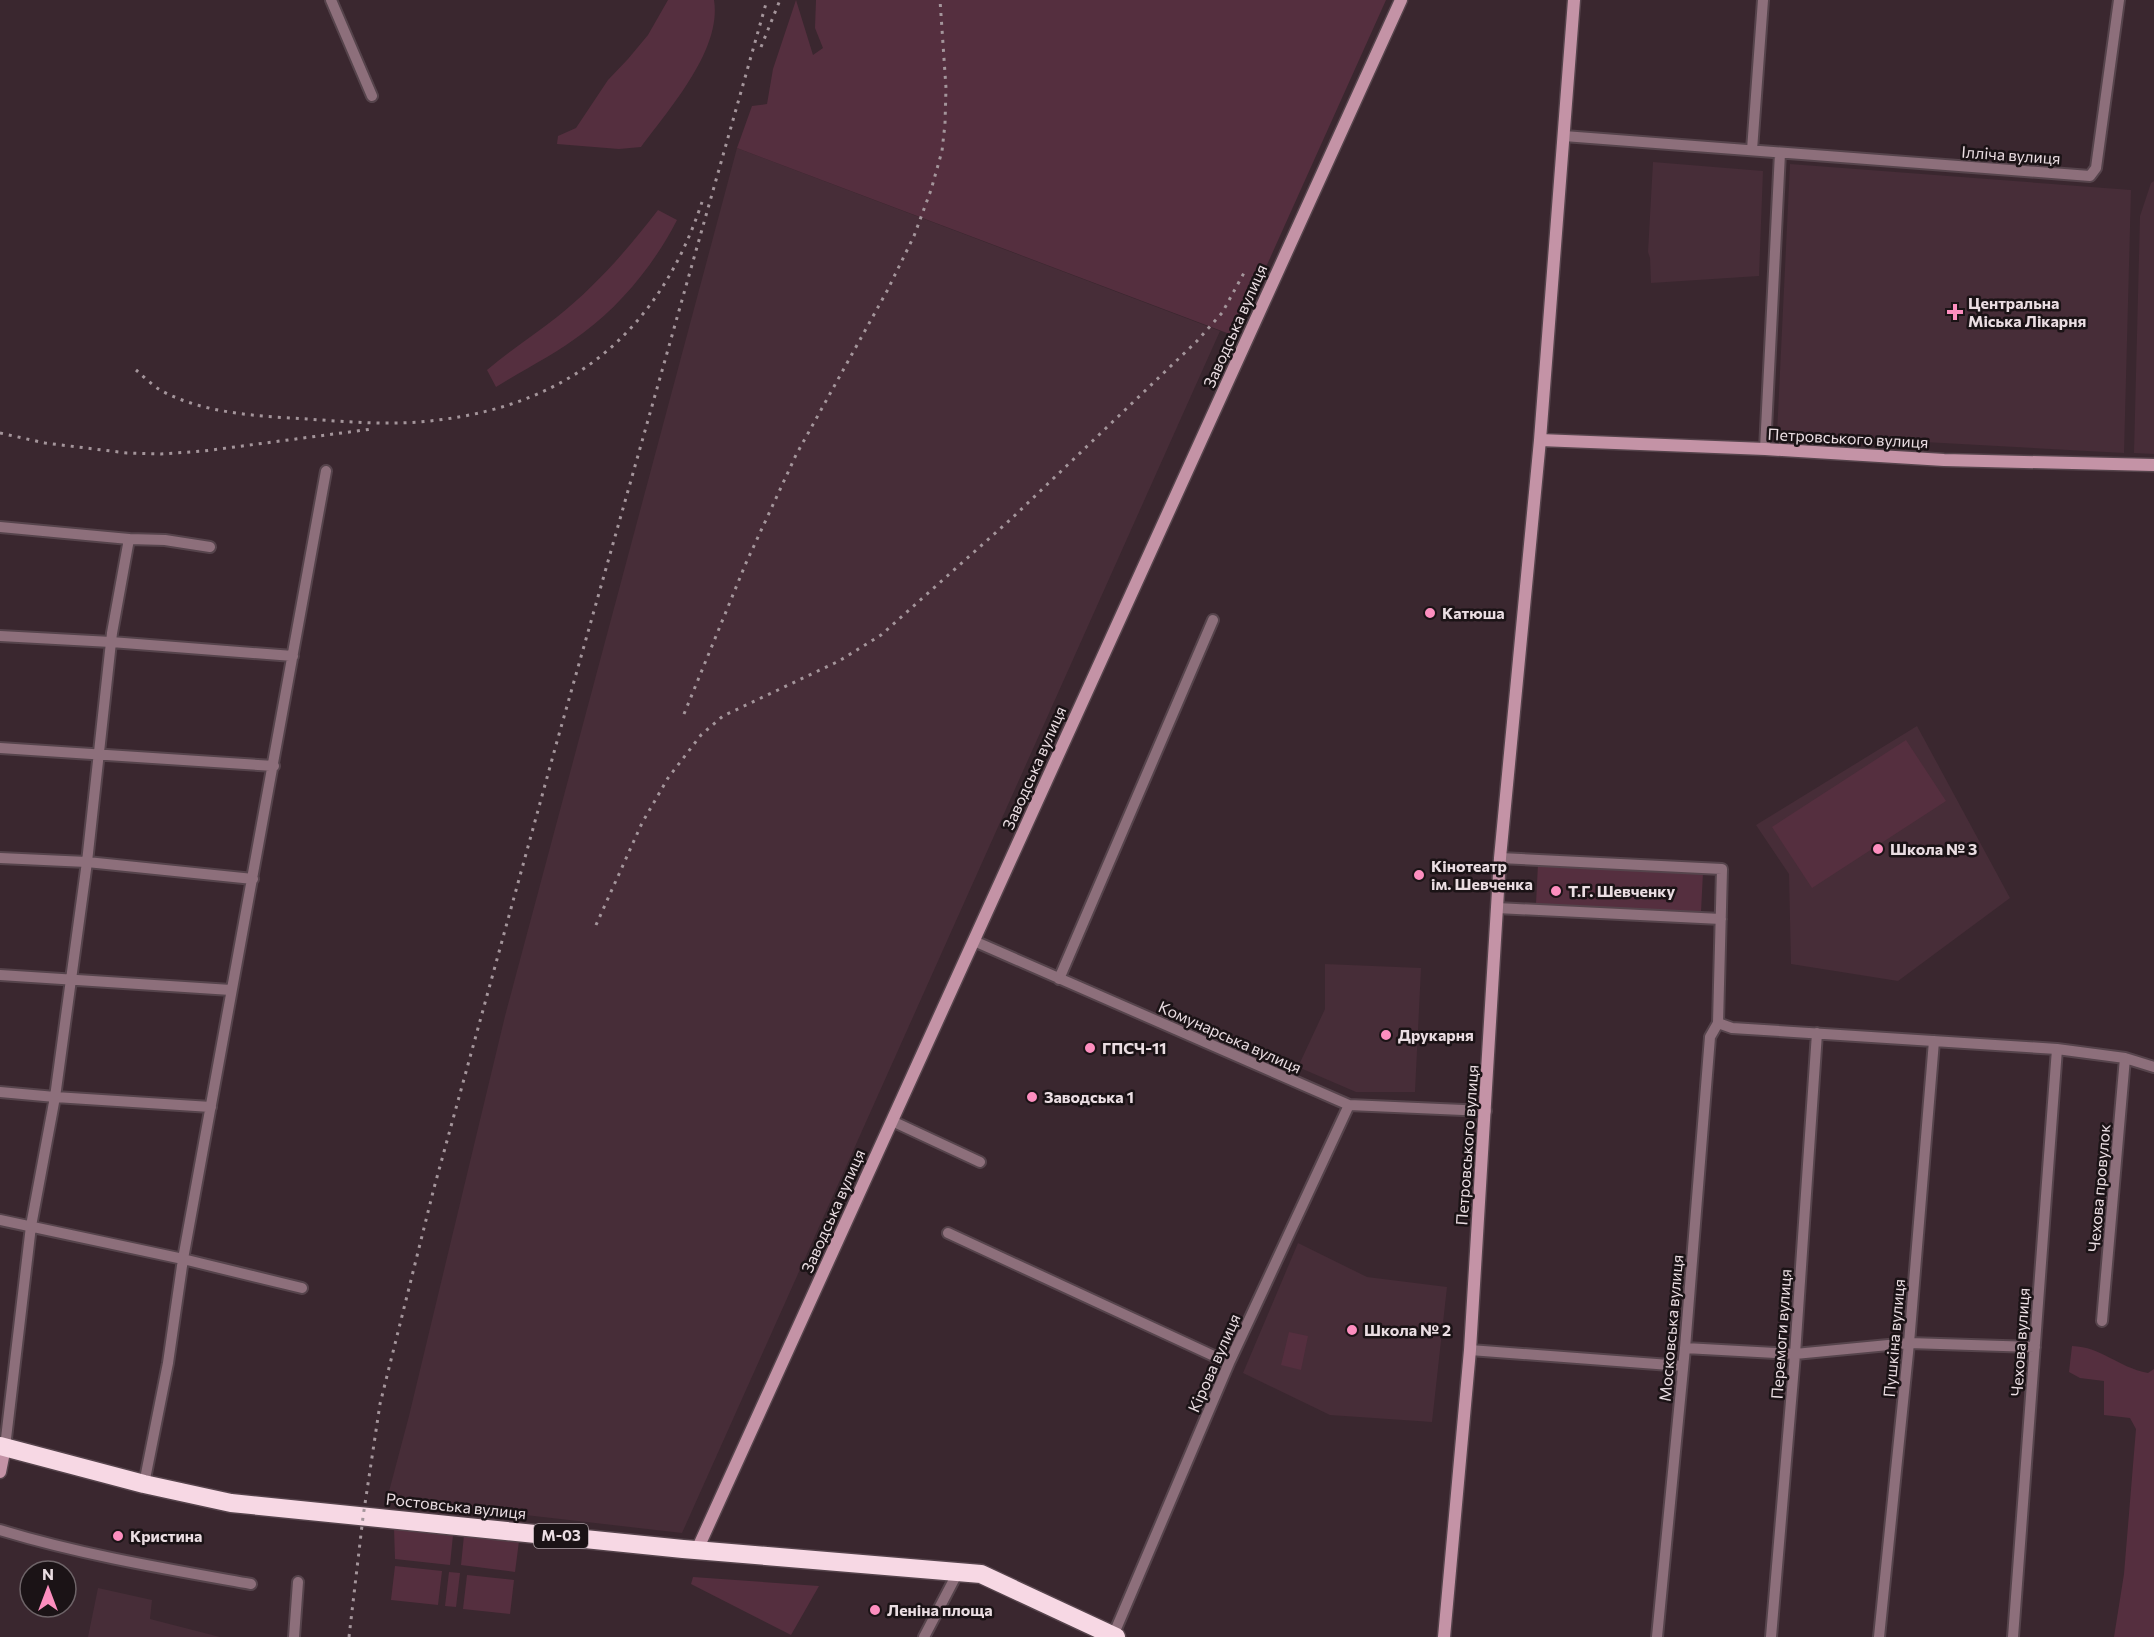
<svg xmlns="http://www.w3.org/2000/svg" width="2154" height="1637" font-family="Commissioner,sans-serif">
<rect width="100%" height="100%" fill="#3a272f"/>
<path fill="#472d38" d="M737,148L1220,331L682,1533L387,1499L409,1416L505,1016Z
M1653,162L1763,171L1759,276L1651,283L1650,258L1648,252Z
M1790,164L2131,190L2124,453L1777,434Z
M2154,181V454L2134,453L2140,216L2151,183Z
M1917,726L2010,898L1898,981L1791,964L1789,874L1756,825Z
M1325,964L1421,968L1415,1092H1356L1298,1067L1325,1009Z
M1298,1243L1367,1277L1447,1287L1432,1422L1330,1415L1243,1373Z
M98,1588L152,1600L150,1619L220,1637H88Z"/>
<path fill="#552f3f" d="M668,0H714C722,50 669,109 641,147L619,149L557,144L558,136L576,128L608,80L628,59L648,35Z
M796,0L813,55L823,48L815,28L816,0H1386L1235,336L737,148L752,106L767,104L773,69Z
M658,210L677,220C655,263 622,304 583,333C557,353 525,369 496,387L487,370C509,351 534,335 557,317C596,286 628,249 658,210Z
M1906,740L1946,801L1812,888L1772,827Z
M1538,864L1703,872L1701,912L1536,904Z
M1289,1332L1308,1336L1301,1370L1281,1365Z
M2072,1346C2102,1347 2117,1367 2148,1373L2154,1369V1637H2114L2124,1574L2136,1429L2130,1418L2104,1415V1381L2080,1378L2069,1372Z
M394,1528L453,1535L450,1565L395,1559Z
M464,1535L519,1541L515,1572L461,1565Z
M395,1566L442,1571L438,1605L391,1600Z
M449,1572L460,1573L456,1607L445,1606Z
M467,1575L514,1580L510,1614L463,1609Z
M693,1577L819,1586L791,1635L691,1584Z"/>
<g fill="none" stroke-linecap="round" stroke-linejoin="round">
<g stroke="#56444c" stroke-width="14">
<path id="street" d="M331,0L372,96
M1564,136L2090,176L2096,168L2119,0
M1752,150L1763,0
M1765,449L1780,153
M0,527L129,539L165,540L210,547
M0,636L111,642L293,656
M0,748L274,766
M0,858L87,862L253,879
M1500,858L1722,869L1718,1023L1732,1028L2057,1049L2125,1058L2154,1067
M1497,908L1721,919
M974,941L1349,1105L1486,1111
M0,975L231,990
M1059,979L1213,620
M0,1092L55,1097L211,1107
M892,1121L980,1162
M0,1220L183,1259L302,1288
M948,1233L1229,1363
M2102,1321L2125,1058
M1685,1348L1795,1354L1909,1343L2035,1347
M1470,1350L1683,1366
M5,1447L31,1226L55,1097L87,862L112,633L129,539
M144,1484L168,1363L183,1259L326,471
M0,1530C82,1555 167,1569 251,1584
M1113,1636L1229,1363L1349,1105
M294,1637L298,1582
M924,1637L958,1572
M1657,1637L1685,1348L1710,1037L1718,1023
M1771,1637L1795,1354L1817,1033
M1879,1637L1909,1343L1934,1041
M2013,1637L2057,1049"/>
</g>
<g stroke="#56444c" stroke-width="15">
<path id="secondary" d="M1540,440L1765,449L1944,460L2154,465
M0,1472L5,1447
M697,1550L1401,0
M1444,1637L1470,1350L1500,858L1540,440L1574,0"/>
</g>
<g stroke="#56444c" stroke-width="21">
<path id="highway" d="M0,1446L144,1484L231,1503L683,1549L981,1574L1116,1637"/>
</g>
<use href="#street" stroke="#8d6f7b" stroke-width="10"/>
<use href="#secondary" stroke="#c493a6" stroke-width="12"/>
<use href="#highway" stroke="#f7d8e4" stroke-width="18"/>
<path stroke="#a4959b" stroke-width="3" stroke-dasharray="3 6" stroke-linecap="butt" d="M761,47L780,0
M136,370C143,376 152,385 160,390C204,414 258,416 307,419C350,422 395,426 438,420C572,404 660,330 702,202
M0,433L45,443L127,453L161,454L204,451L372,429
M684,714L746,563L796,455L887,291L914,236L931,190L942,151L945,124L946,88L940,0
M596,925L642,823L668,778L701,735L723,716L839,661L881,635L1010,520L1196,342L1222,313L1245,271
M349,1637L363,1517L380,1404L434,1188L556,745L767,0"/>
</g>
<g fill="#fd8ebf" stroke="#1b1316" stroke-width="2">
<path d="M1952 303h6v6h6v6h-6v6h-6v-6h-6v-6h6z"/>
<circle cx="1430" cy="613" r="6"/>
<circle cx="1878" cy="849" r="6"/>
<circle cx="1419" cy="875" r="6"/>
<circle cx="1556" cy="891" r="6"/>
<circle cx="1386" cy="1035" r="6"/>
<circle cx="1090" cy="1048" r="6"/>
<circle cx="1032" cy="1097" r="6"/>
<circle cx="1352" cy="1330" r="6"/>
<circle cx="118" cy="1536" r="6"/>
<circle cx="875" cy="1610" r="6"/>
</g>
<g text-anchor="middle" stroke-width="5" stroke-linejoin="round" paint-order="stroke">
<rect fill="#1b1316" stroke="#aca0a5" stroke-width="1.5" x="534" y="1524" width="54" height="24" rx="4.5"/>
<g font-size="15" font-weight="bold" fill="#eadde2">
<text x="561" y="1541">М-03</text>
</g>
<g font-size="16" fill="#eadde2" stroke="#1b1316">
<text transform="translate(2011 155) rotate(4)" y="6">Ілліча вулиця</text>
<text transform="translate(1235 326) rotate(-66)" y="6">Заводська вулиця</text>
<text transform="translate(1848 438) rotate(3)" y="6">Петровського вулиця</text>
<text transform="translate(1034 768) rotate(-66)" y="6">Заводська вулиця</text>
<text transform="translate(1230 1037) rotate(24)" y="6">Комунарська вулиця</text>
<text transform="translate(1467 1145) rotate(-86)" y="6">Петровського вулиця</text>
<text transform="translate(2099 1188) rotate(-85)" y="6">Чехова провулок</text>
<text transform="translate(833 1211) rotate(-66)" y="6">Заводська вулиця</text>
<text transform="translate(1671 1328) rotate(-85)" y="6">Московська вулиця</text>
<text transform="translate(1781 1334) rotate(-86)" y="6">Перемоги вулиця</text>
<text transform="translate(1894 1338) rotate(-85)" y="6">Пушкіна вулиця</text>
<text transform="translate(2020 1342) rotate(-86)" y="6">Чехова вулиця</text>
<text transform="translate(1214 1363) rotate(-66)" y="6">Кірова вулиця</text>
<text transform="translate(456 1506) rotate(6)" y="6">Ростовська вулиця</text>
</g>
<g font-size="16" font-weight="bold" fill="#eadde2" stroke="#1b1316" text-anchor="start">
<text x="1968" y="309">Центральна<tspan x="1968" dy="18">Міська Лікарня</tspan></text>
<text x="1442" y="619">Катюша</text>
<text x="1890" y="855">Школа № 3</text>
<text x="1431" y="872">Кінотеатр<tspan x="1431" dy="18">ім. Шевченка</tspan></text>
<text x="1568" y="897">Т.Г. Шевченку</text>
<text x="1398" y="1041">Друкарня</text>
<text x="1102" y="1054">ГПСЧ-11</text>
<text x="1044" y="1103">Заводська 1</text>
<text x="1364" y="1336">Школа № 2</text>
<text x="130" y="1542">Кристина</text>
<text x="887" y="1616">Леніна площа</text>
</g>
</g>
<g transform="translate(48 1589)"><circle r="28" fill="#1b1316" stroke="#6e6468" stroke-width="1.5"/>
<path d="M0-4.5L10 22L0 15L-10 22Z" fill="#fd8ebf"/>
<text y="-9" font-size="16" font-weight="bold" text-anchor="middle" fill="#eadde2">N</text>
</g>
</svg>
